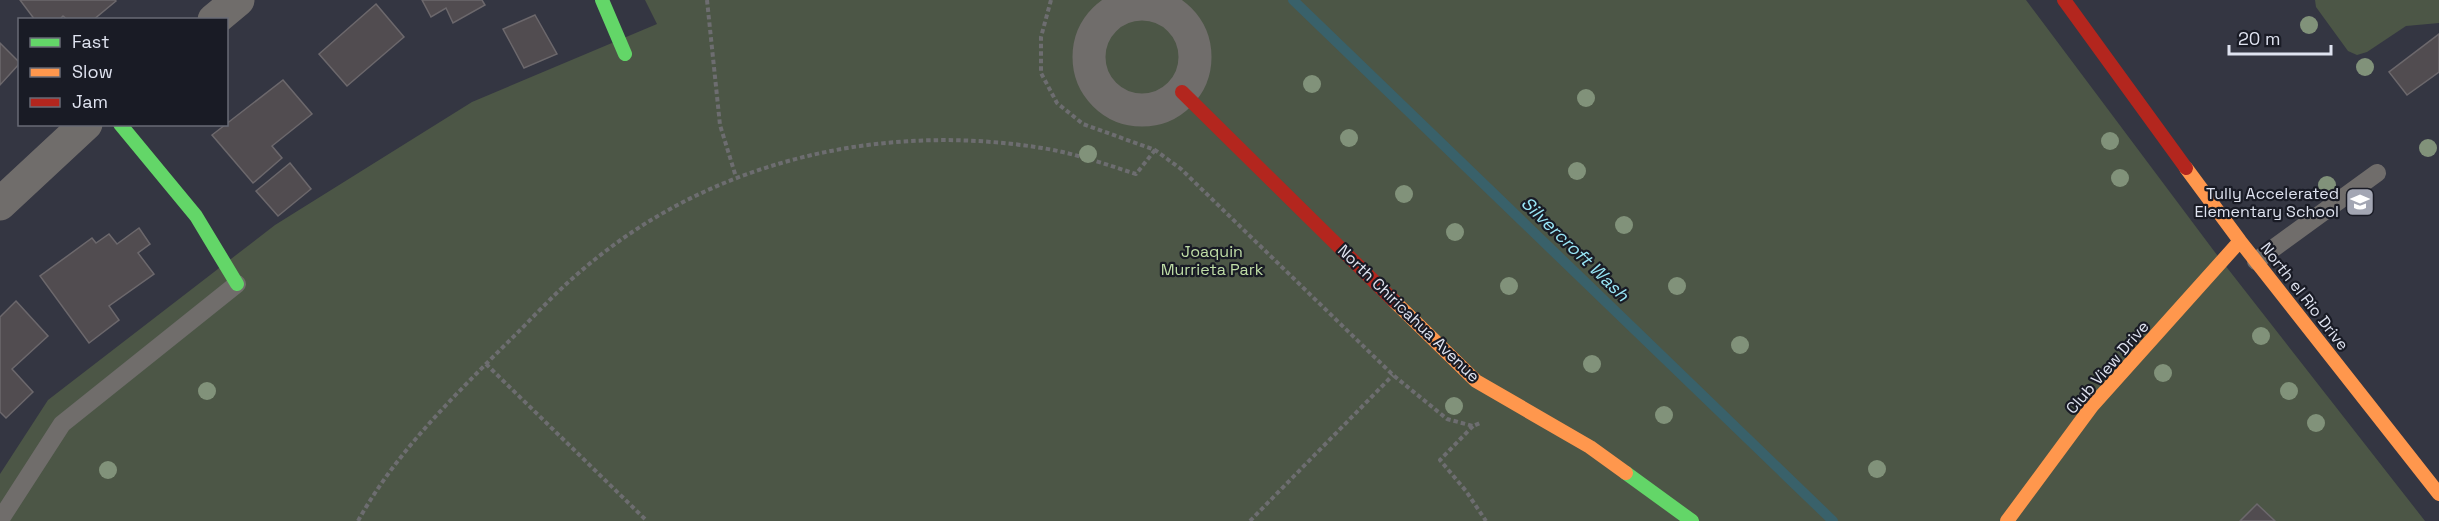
<svg xmlns="http://www.w3.org/2000/svg" width="2439" height="521" font-family="'Space Grotesk',sans-serif">
<rect width="100%" height="100%" fill="#343642"/>
<path fill="#4c5646" d="M645,0H2026L2214,251L2425,521H0V474L48,400L275,225L472,102L657,24Z
M2315,0H2439V23L2406,26L2367,52L2357,55L2348,51L2316,7Z"/>
<g fill="none" stroke-linecap="round" stroke-linejoin="round">
<path stroke="#39616a" stroke-width="10" d="M1293,0L1833,521"/>
</g>
<path fill="#514c50" stroke="#6c686c" stroke-width="1.5" d="M20,0H115L116,1L93,20H68L63,16L59,20H35Z
M422,0H482L485,5L453,23L446,8L431,17Z
M376,4L404,37L347,86L319,54Z
M535,15L557,54L524,68L503,29Z
M2439,34V72L2407,95L2389,72Z
M0,43L20,63L0,85Z
M283,80L312,114L272,146L282,158L253,183L212,135Z
M290,163L311,189L278,216L256,191Z
M139,228L150,244L138,253L154,274L109,306L119,320L89,343L40,276L92,238L96,243L109,234L117,244Z
M16,301L48,336L12,369L33,392L6,418L0,412V317Z
M2257,504L2275,521H2240Z"/>
<g fill="none" stroke-linecap="round" stroke-linejoin="round">
<path stroke="#6d6d70" stroke-width="4" stroke-dasharray="4.5 3" stroke-linecap="butt" d="M707,0L720,125L736,177
M1051,0L1041,37V73L1057,103L1083,124L1155,150L1181,169L1393,375L1447,419L1473,426L1480,423
M486,364L647,521
M1473,426L1440,460L1466,491L1486,521
M358,521C395,454 450,400 504,346C527,324 549,299 573,278C701,163 875,121 1042,148C1074,153 1105,164 1136,174L1155,150
M1250,521L1393,375"/>
<path stroke="#706d6b" stroke-width="18" d="M2256,261L2377,173
M0,520L62,424L237,284"/>
<path stroke="#706d6b" stroke-width="33" d="M1089 57a53 53 0 1 1 106 0a53 53 0 1 1-106 0Z
M214,20L238,0
M0,204L86,124"/>
<path stroke="#63d668" stroke-width="14" d="M602,0L625,54
M120,124L196,216L237,284
M1626,473L1692,521"/>
<path stroke="#ff974d" stroke-width="14" d="M2186,168L2240,241L2439,494
M1394,301L1476,381L1590,447L1626,473
M2007,521L2092,406L2240,241"/>
<path stroke="#b3261e" stroke-width="14" d="M2064,0L2186,168
M1182,92L1394,301"/>
</g>
<g fill="#81927a">
<circle cx="2309" cy="25" r="9"/>
<circle cx="2365" cy="67" r="9"/>
<circle cx="1312" cy="84" r="9"/>
<circle cx="1586" cy="98" r="9"/>
<circle cx="1349" cy="138" r="9"/>
<circle cx="2110" cy="141" r="9"/>
<circle cx="2428" cy="148" r="9"/>
<circle cx="1088" cy="154" r="9"/>
<circle cx="1577" cy="171" r="9"/>
<circle cx="2120" cy="178" r="9"/>
<circle cx="2327" cy="185" r="9"/>
<circle cx="1404" cy="194" r="9"/>
<circle cx="1624" cy="225" r="9"/>
<circle cx="1455" cy="232" r="9"/>
<circle cx="1509" cy="286" r="9"/>
<circle cx="1677" cy="286" r="9"/>
<circle cx="2261" cy="336" r="9"/>
<circle cx="1740" cy="345" r="9"/>
<circle cx="1592" cy="364" r="9"/>
<circle cx="2163" cy="373" r="9"/>
<circle cx="207" cy="391" r="9"/>
<circle cx="2289" cy="391" r="9"/>
<circle cx="1454" cy="406" r="9"/>
<circle cx="1664" cy="415" r="9"/>
<circle cx="2316" cy="423" r="9"/>
<circle cx="1877" cy="469" r="9"/>
<circle cx="108" cy="470" r="9"/>
</g>
<defs>
<g id="school-square" transform="scale(1.5)"><rect x="-9" y="-9" width="18" height="18" rx="4" fill="#a3a6b3" stroke="#191b25"/><path d="M0-5L7-2L0 1L-7-2ZM-4 1L0 2.5L4 1V4Q0 6-4 4Z" fill="#fff"/></g>
</defs>
<g fill-rule="evenodd">
<use href="#school-square" x="2360" y="202"/>
</g>
<g text-anchor="middle" stroke-width="4.5" stroke-linejoin="round" paint-order="stroke">
<g font-size="16" fill="#dfe3f0" stroke="#191b25" text-anchor="end">
<text x="2339" y="199">Tully Accelerated<tspan x="2339" dy="18">Elementary School</tspan></text>
</g>
<g font-size="16" fill="#c0dea7" stroke="#191b25">
<text x="1212" y="257">Joaquin<tspan x="1212" dy="18">Murrieta Park</tspan></text>
</g>
<g font-size="16" fill="#dfe3f0" stroke="#191b25">
<text transform="translate(2305 296) rotate(52)" y="6">North el Rio Drive</text>
<text transform="translate(1409 313) rotate(44)" y="6">North Chiricahua Avenue</text>
<text transform="translate(2107 367) rotate(-49)" y="6">Club View Drive</text>
</g>
<g font-size="18" font-style="italic" fill="#98e6f6" stroke="#191b25">
<text transform="translate(1575 249) rotate(44)" y="6">Silvercroft Wash</text>
</g>
</g>
<rect x="18" y="18" width="210" height="108" fill="#191b25" stroke="#686b76" stroke-width="1.5"/>
<rect x="30" y="38" width="30" height="9" fill="#63d668" stroke="#686b76" stroke-width="1.5"/>
<text x="72" y="48" font-size="18" fill="#dfe3f0">Fast</text>
<rect x="30" y="68" width="30" height="9" fill="#ff974d" stroke="#686b76" stroke-width="1.5"/>
<text x="72" y="78" font-size="18" fill="#dfe3f0">Slow</text>
<rect x="30" y="98" width="30" height="9" fill="#b3261e" stroke="#686b76" stroke-width="1.5"/>
<text x="72" y="108" font-size="18" fill="#dfe3f0">Jam</text>
<path d="M2229 45v9h102v-9" fill="none" stroke="#dfe3f0" stroke-width="3"/>
<text x="2238" y="45" font-size="18" fill="#dfe3f0" stroke="#191b25" stroke-width="4.5" paint-order="stroke">20 m</text>
</svg>
